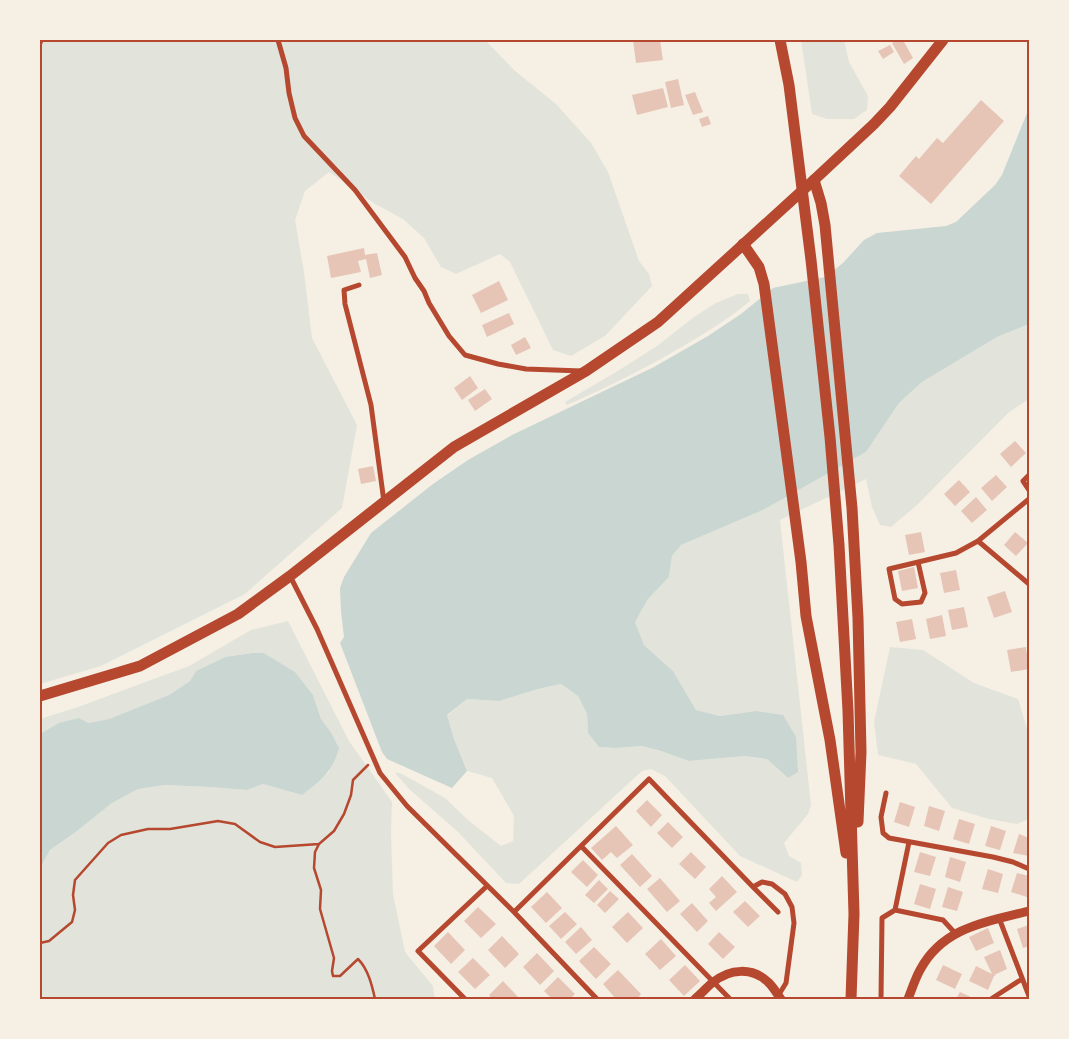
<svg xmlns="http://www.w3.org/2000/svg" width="1069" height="1039" font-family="'Roboto Condensed',sans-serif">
<rect width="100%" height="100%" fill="#f6efe4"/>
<path fill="#e2e4dc" d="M40,40H485L514,70L556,104L591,143L608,172L639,261L649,274L652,286L605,336L571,356L553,350L510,262L500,254L456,274L441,267L424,238L403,219L375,204L329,172L305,191L295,220L304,272L312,338L357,425L342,508L245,594L101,666L40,684Z
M801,40H844L849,62L868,96L867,110L854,119H827L812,114Z
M738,294H748L750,301C740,309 730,317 719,324C671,355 620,382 567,405L565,402L616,372L657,346L694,317L716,303Z
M1029,324V399L1009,412L917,505L891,527L880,525L872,507L866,479L780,520L811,805L808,814L784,843L789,856L801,863L802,875L797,882L740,856L665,776L651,769L642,771L519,884L506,883L457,831L409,789L395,773H400L445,798L468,820L501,846L513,841L514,816L492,778L467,771L454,739L447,716L467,699L499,701L538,689L561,684L578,696L587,714L588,733L599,747L615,748L642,746L661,751L689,761L745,756L767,759L788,778L756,711L720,716L696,710L673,671L644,645L635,622L648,599L669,577L672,556L681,545L763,510L866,452L899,403L922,382L997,337Z
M288,621L349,741L392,802L391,834L393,894L405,952L433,986L435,999H40V868L50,850L77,831L112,803L138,789L165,785L210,787L247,790L263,784L302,795L329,772L330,731L321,719L313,695L295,672L264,653H252L225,657L196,671L190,681L169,695L109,719L88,723L40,734V719L78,707L189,666L251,630Z
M890,647L923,650L974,683L1018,699L1029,735V819L1017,824L989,819L952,808L916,764L878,755L874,722Z"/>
<path fill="#c9d6d2" d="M1029,108V324L997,337L922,382L899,403L866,452L763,510L681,545L672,556L669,577L648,599L635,622L644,645L673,671L696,710L720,716L756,711L783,715L796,737L798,772L788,778L767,759L745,756L689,761L661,751L642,746L615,748L599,747L588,733L587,714L578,696L561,684L538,689L499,701L467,699L447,715L454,739L467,771L452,788L387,759L382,752L340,643L344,637L341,611L340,588L344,577L371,533L433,484L468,460L512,435L654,367L708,336L741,314L773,288L825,277L843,263L864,240L877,233L946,226L956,222L995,185L1002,175Z
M252,653H264L295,672L313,695L321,719L330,731L339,748C332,773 321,780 302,795L263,784L247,790L210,787L165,785L138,789L112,803L77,831L50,850L40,868V734L59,723L79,718L88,723L109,719L169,695L190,681L196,671L225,657Z"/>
<path fill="#e6c5b7" d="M633,40H660L663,60L636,63Z
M897,40H903L913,58L904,64L892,43Z
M890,45L894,52L883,59L878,51Z
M678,79L684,105L671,108L665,82Z
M663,88L668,107L637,115L632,95Z
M695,92L703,112L693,115L685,95Z
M981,100L1004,121L931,204L899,176L916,156L919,159L937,138L943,143Z
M708,116L711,124L702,127L699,119Z
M364,248L365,255L377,253L382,275L370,278L366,259L358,261L361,272L331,278L327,256Z
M499,281L508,300L481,313L472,295Z
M509,313L514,324L487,337L482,325Z
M525,337L531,348L516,355L511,345Z
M470,376L478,388L462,400L454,388Z
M485,389L492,399L475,411L468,400Z
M1015,441L1026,453L1011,467L1000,454Z
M373,466L376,481L361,484L358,469Z
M996,475L1007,487L992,501L981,488Z
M959,480L970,492L955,506L944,494Z
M976,497L987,510L972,523L961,511Z
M921,532L925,552L909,555L905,535Z
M1015,532L1028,543L1016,556L1004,545Z
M914,567L918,588L902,591L898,571Z
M956,570L960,590L944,593L940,573Z
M1005,591L1012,612L994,618L987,597Z
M964,607L968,627L952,630L948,610Z
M942,615L946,636L930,639L926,619Z
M912,619L916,639L900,642L896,622Z
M1026,647L1029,669L1011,672L1007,650Z
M647,800L662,815L651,827L636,811Z
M900,802L915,807L909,827L894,822Z
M929,806L945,811L939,831L924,826Z
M959,819L975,824L969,844L953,839Z
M668,822L683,837L672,848L657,833Z
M616,826L633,845L617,858L611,852L602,860L591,848Z
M991,826L1006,831L1000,850L985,846Z
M1019,834L1029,838V856L1013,853Z
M691,852L706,867L695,879L679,864Z
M920,852L936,857L930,876L914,872Z
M632,854L652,876L640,887L620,865Z
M950,857L966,862L960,882L945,877Z
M583,860L598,875L587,887L571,872Z
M988,869L1003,874L998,893L982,889Z
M1017,873L1029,876V889L1027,897L1011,892Z
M722,876L737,892L716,911L709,903L716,897L709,889Z
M660,878L680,901L667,912L647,889Z
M599,880L608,889L594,903L585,895Z
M920,884L936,889L930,909L914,904Z
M948,887L963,892L957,911L942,907Z
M610,891L619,899L605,913L597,905Z
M547,892L562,908L546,923L531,907Z
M745,901L760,916L748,927L733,912Z
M692,903L708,921L697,932L680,914Z
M478,907L496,924L481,938L464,921Z
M565,912L577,924L561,939L549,926Z
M628,912L643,928L627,943L612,927Z
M1029,925V946L1023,948L1017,929Z
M581,927L592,940L576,954L565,942Z
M988,928L994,943L976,951L969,937Z
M448,932L465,950L451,964L434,946Z
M719,932L735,947L723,959L708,944Z
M502,936L519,954L505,968L488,950Z
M661,939L676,956L660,970L645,954Z
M594,947L611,964L596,979L579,961Z
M1000,950L1007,969L994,975L996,976H994L988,990L969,981L976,966L992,974L984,957Z
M537,953L554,971L540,985L523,967Z
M473,958L490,975L475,989L458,972Z
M685,965L700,981L684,996L669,980Z
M943,965L962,974L955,989L936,980Z
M618,970L641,994L637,999H616L603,984Z
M558,977L575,994L570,999H552L544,991Z
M503,981L520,999H492L489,995Z
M960,992L975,999H956Z"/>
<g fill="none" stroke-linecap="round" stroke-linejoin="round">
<path stroke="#b5482f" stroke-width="2.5" d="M368,765L353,780L351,795L344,814L334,831L319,844L315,852L314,868L321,890L320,909L334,958L332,971L333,976H340L358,959C368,969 372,985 375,999
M40,943L49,941L72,922L75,910L73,895L75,880L108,843L121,835L148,829H170L218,821L235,824L260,842L275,847L319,844"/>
<path stroke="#b5482f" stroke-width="5" d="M278,40L286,68L289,93L295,118L304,136L355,190L405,257L415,278L424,291L429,303L449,336L465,355L498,364L526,369L582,371
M40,43L41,40
M359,285L344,290L345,304L371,405L384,502
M1029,475L1023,481L1029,490
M978,541L1029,584
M918,562L925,593L921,602L902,604L895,599L889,569L956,553L978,541L1029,499
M290,576L317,629L380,773L407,806L514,912L597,999
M886,793L881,817L883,833L889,838L993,857L1013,862L1029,869
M581,846L730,999
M753,887L778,912
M895,910L909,842
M514,912L649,779L753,887L762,882L772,884L785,894L792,907L794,923L786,983L778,996
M999,918L1029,996
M465,999L418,951L487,886
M881,999L882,918L895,910L943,920L955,933
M991,999L1022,979"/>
<path stroke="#b5482f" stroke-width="9" d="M695,999C701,994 706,988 712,983C730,968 753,967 769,983C774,988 777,994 781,999
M908,999C912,989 915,979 920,970C943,927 986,922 1029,911"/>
<path stroke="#b5482f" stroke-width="11" d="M40,696L140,666L238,614L290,576L454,447L586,371L658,322L814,180L874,124L890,107L943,40"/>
<path stroke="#b5482f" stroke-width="11" d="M780,40L789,85L811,260L830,437L839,545L848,711L854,914L851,999
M814,180L821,203L825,225L852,508L858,618L861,752L858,822
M743,244L759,267L764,284L801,562L806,616L830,740L846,853"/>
</g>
<rect width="1069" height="1039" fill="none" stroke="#f6efe4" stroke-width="82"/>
<rect x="41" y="41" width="987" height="957" fill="none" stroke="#b5482f" stroke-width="2"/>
</svg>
